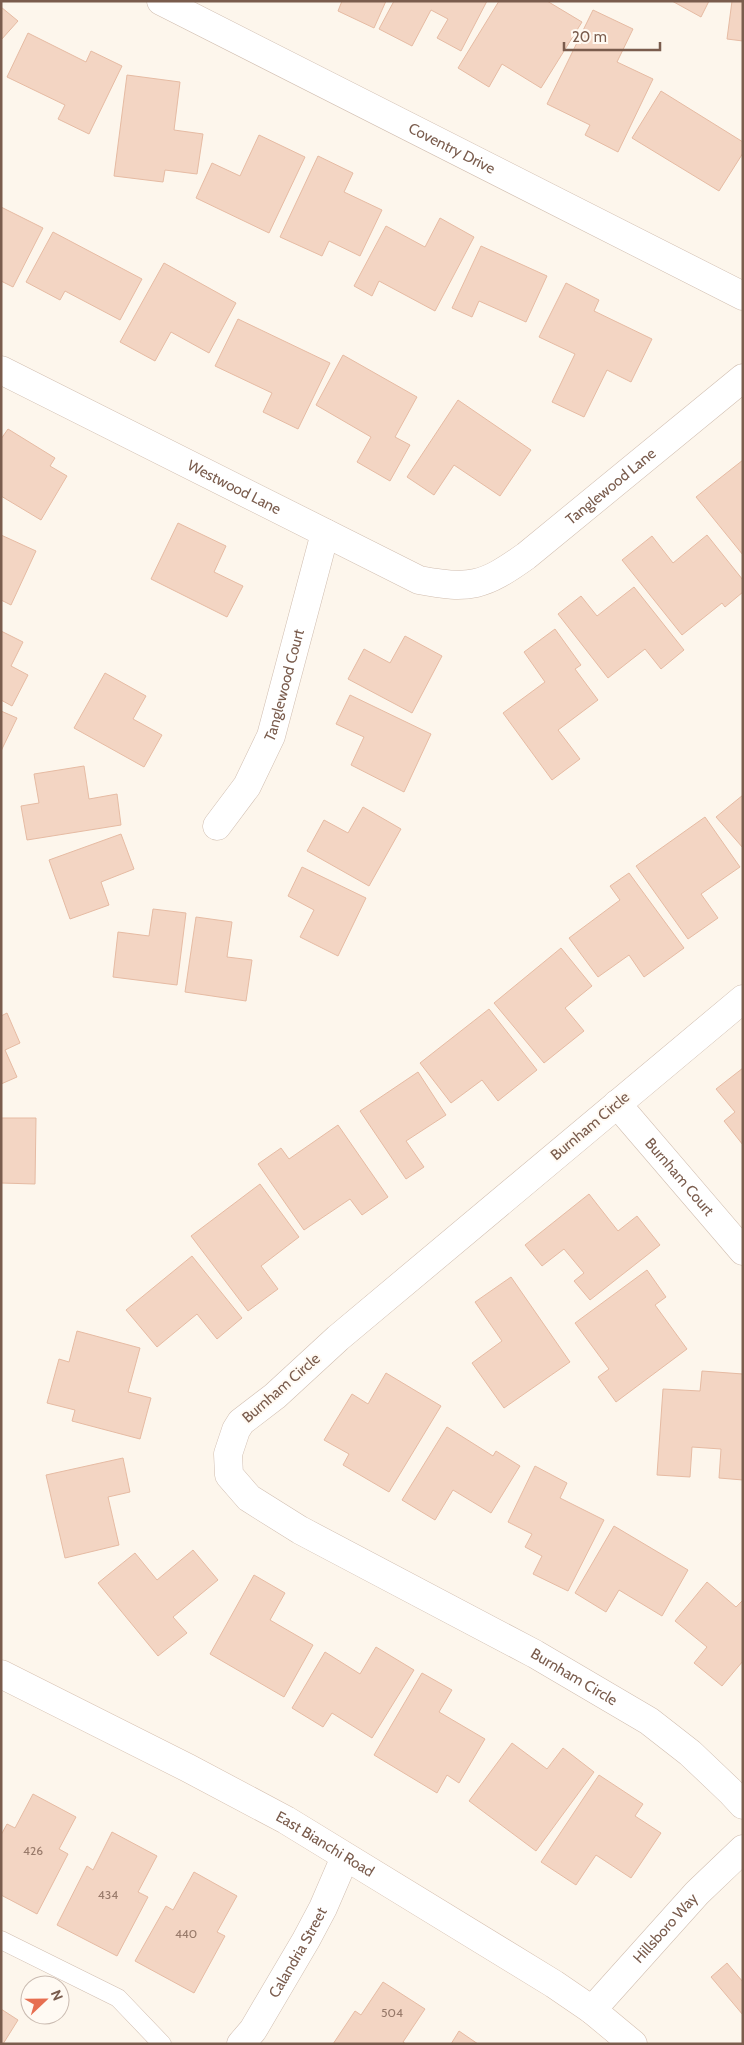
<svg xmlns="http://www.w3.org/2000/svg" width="744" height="2045" font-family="Cabin,sans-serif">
<rect width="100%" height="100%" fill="#fdf6ec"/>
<path fill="#f3d5c3" stroke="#e6bba3" d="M342,1H386L374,28L338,11Z
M394,1H487L461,51L437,38L448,19L431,10L412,46L379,29Z
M499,1H547L582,22L541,88L502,64L489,87L458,68Z
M672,1H709L701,17Z
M732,1H743V41L727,39Z
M1,7L18,21L1,40Z
M593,10L633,29L617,62L653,79L618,152L585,135L590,125L547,104Z
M28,33L86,62L91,51L122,66L89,134L58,119L65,105L7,77Z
M127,75L180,82L174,130L203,134L197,174L165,170L163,182L114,176Z
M661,91L743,142V153L719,191L632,138Z
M259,135L305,157L269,233L196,198L212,163L240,176Z
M318,156L353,173L344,192L382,210L360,256L329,241L322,256L280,237Z
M1,207L43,228L13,287L1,281Z
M440,218L474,237L435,311L379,281L372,296L354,286L386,226L425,247Z
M53,232L142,279L120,320L65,291L60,300L26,282Z
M481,246L547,276L526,322L479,301L472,317L452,308Z
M164,263L236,303L209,353L171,332L155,361L120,342Z
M566,283L599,300L594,311L652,339L631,382L607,370L584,417L552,402L575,354L539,337Z
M238,319L330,363L298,429L263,412L272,393L215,366Z
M343,355L417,397L395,437L410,445L390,481L357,462L371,437L316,405Z
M458,400L531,450L500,496L454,465L434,495L407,477Z
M8,429L55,458L50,466L67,476L41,520L1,496V439Z
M743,460V555L696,497Z
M178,523L226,546L214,572L243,586L227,617L151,579Z
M1,535L36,551L11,605L1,600Z
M707,535L743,580V592L725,607L722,603L682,635L622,560L652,536L673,563Z
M634,587L684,650L661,669L645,649L608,678L558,614L581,596L597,616Z
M555,629L581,665L575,669L598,700L558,730L580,759L552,780L503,713L545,682L524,652Z
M1,631L23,642L11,666L28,675L12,706L1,700Z
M405,636L442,656L412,713L348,679L364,649L390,663Z
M105,673L146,696L133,719L162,735L144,767L74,728Z
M350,695L431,734L404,792L351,765L364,737L336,724Z
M1,711L17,718L1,751Z
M84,766L89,799L117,794L121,825L27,840L21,806L39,803L34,774Z
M743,795V848L716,817Z
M363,807L401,829L369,886L307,851L324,820L348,833Z
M705,817L740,867L701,894L718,918L688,939L636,866Z
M121,834L134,869L101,882L109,905L70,919L49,860Z
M302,867L366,898L338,956L300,937L314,910L288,896Z
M629,873L684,948L644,977L629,955L598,977L569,938L620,900L610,886Z
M153,909L186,913L177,985L113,977L118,932L149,936Z
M196,917L232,922L227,957L252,960L246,1001L185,992Z
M561,948L592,986L565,1008L584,1031L544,1063L494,1003Z
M489,1009L537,1070L498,1101L482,1080L451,1103L420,1063Z
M7,1013L20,1043L5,1050L17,1077L1,1084V1016Z
M743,1068V1145L724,1121L735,1112L716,1089Z
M418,1072L446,1115L406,1141L424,1167L406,1179L360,1111Z
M1,1118H36L35,1184L1,1183Z
M338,1125L388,1197L362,1215L350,1199L304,1230L258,1164L281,1148L289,1159Z
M260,1184L299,1237L261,1266L278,1289L248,1311L191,1236Z
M589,1194L618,1231L637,1216L660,1245L590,1300L574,1281L584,1273L564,1249L542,1266L525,1245Z
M192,1256L242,1318L217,1339L197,1314L157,1347L126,1310Z
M647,1270L666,1297L655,1305L687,1349L616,1402L598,1377L609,1369L575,1323Z
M511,1277L570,1362L504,1408L472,1363L502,1341L475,1302Z
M77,1331L140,1348L128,1392L151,1398L140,1439L72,1421L75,1410L47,1403L59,1359L69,1362Z
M702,1371L743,1374V1480L719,1478L721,1449L692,1447L690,1477L657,1475L663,1389L700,1391Z
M386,1373L441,1406L389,1492L343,1465L349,1454L324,1440L352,1394L368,1404Z
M447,1427L493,1456L496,1451L520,1466L491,1513L453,1490L435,1520L402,1500Z
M123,1458L130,1492L108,1497L119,1545L65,1558L46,1475Z
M535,1466L567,1483L560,1498L604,1520L568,1591L533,1574L542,1556L525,1547L532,1534L508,1522Z
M614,1526L688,1570L662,1616L619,1590L606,1612L575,1593Z
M193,1550L218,1580L173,1617L187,1633L158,1656L98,1583L135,1553L157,1580Z
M254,1575L285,1593L270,1620L313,1645L284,1697L210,1654Z
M707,1582L736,1607L743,1600V1661L722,1686L694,1663L707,1647L675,1621Z
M376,1647L414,1670L372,1738L332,1713L323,1727L292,1708L325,1652L360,1674Z
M422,1673L452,1690L439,1712L485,1739L459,1783L447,1775L437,1793L374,1755Z
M512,1743L547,1769L563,1748L594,1772L536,1851L469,1801Z
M599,1775L643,1804L635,1816L661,1833L631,1878L596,1855L576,1885L541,1862Z
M33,1794L76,1817L59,1849L68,1854L37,1914L1,1895V1835L7,1824L15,1828Z
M112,1832L157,1856L138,1892L148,1897L117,1956L57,1925L87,1866L93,1870Z
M194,1872L237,1896L217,1932L225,1936L194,1993L135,1961L166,1906L173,1910Z
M727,1963L743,1982V2015L711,1977Z
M383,1982L425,2009L403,2042L406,2044H333L355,2011L361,2015Z
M1,2009L18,2020L3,2044H1Z
M459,2031L478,2044H451Z"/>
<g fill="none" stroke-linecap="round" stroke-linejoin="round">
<g stroke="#d1beb0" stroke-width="19">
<path id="lane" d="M1,1940L118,1998L162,2044"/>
</g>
<g stroke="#d1beb0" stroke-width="29">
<g id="street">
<path id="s1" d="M161,1L743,296"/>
<path id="s2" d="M1,370L419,580C470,590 484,586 526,556L743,378"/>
<path id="s3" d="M217,826L247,786L271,736L325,533"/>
<path id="s4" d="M743,999L338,1338L275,1396L241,1422L236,1430L228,1454L229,1475L249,1498L300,1530L535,1654L649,1721L690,1753L730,1791L743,1805"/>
<path id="s5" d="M617,1104L743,1251"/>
<path id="s6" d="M592,2010L697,1893L743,1849"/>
<path id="s7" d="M241,2044L253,2030L306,1940L323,1908L345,1857"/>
</g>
</g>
<g stroke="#d6c0b0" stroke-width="29">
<g id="secondary">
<path id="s8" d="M1,1674L188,1768L286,1820L554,1984L592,2010L633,2044"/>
</g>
</g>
<use href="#lane" stroke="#fff" stroke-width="18"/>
<use href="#street" stroke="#fff" stroke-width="28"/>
<use href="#secondary" stroke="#fff" stroke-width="28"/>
</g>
<g text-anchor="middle" stroke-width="4" stroke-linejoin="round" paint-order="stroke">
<g font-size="12" fill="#987a6a">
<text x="33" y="1855">426</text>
<text x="108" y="1899">434</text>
<text x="186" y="1938">440</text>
<text x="392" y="2017">504</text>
</g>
<g font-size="15" fill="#7a5c4d" stroke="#fffaf3">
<text dy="5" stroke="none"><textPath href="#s1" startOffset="326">Coventry Drive</textPath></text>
<text dy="5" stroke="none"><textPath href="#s2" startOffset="692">Tanglewood Lane</textPath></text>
<text dy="5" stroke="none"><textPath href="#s2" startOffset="261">Westwood Lane</textPath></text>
<text dy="5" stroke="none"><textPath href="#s3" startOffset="158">Tanglewood Court</textPath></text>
<text transform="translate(590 1126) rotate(-40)" y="5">Burnham Circle</text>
<text dy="5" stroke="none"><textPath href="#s5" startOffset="96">Burnham Court</textPath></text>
<text transform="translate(281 1388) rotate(-41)" y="5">Burnham Circle</text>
<text dy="5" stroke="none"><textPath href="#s4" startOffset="1114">Burnham Circle</textPath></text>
<text dy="5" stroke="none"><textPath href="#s8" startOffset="366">East Bianchi Road</textPath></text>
<text dy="5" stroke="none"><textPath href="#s6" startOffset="110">Hillsboro Way</textPath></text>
<text dy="5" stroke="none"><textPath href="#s7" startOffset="108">Calandria Street</textPath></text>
</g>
</g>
<rect width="744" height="2045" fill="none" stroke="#7a5c4d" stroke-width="5"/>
<g transform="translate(45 2000) rotate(68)"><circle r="24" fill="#fffaf3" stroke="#cabbb1"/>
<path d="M0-4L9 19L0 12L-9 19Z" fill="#e76f51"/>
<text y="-8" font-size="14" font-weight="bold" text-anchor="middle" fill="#7a5c4d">N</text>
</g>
<path d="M564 42v8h96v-8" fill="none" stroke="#7a5c4d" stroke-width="2.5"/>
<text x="572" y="42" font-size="15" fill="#7a5c4d" stroke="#fffaf3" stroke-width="4" paint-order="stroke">20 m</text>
</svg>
